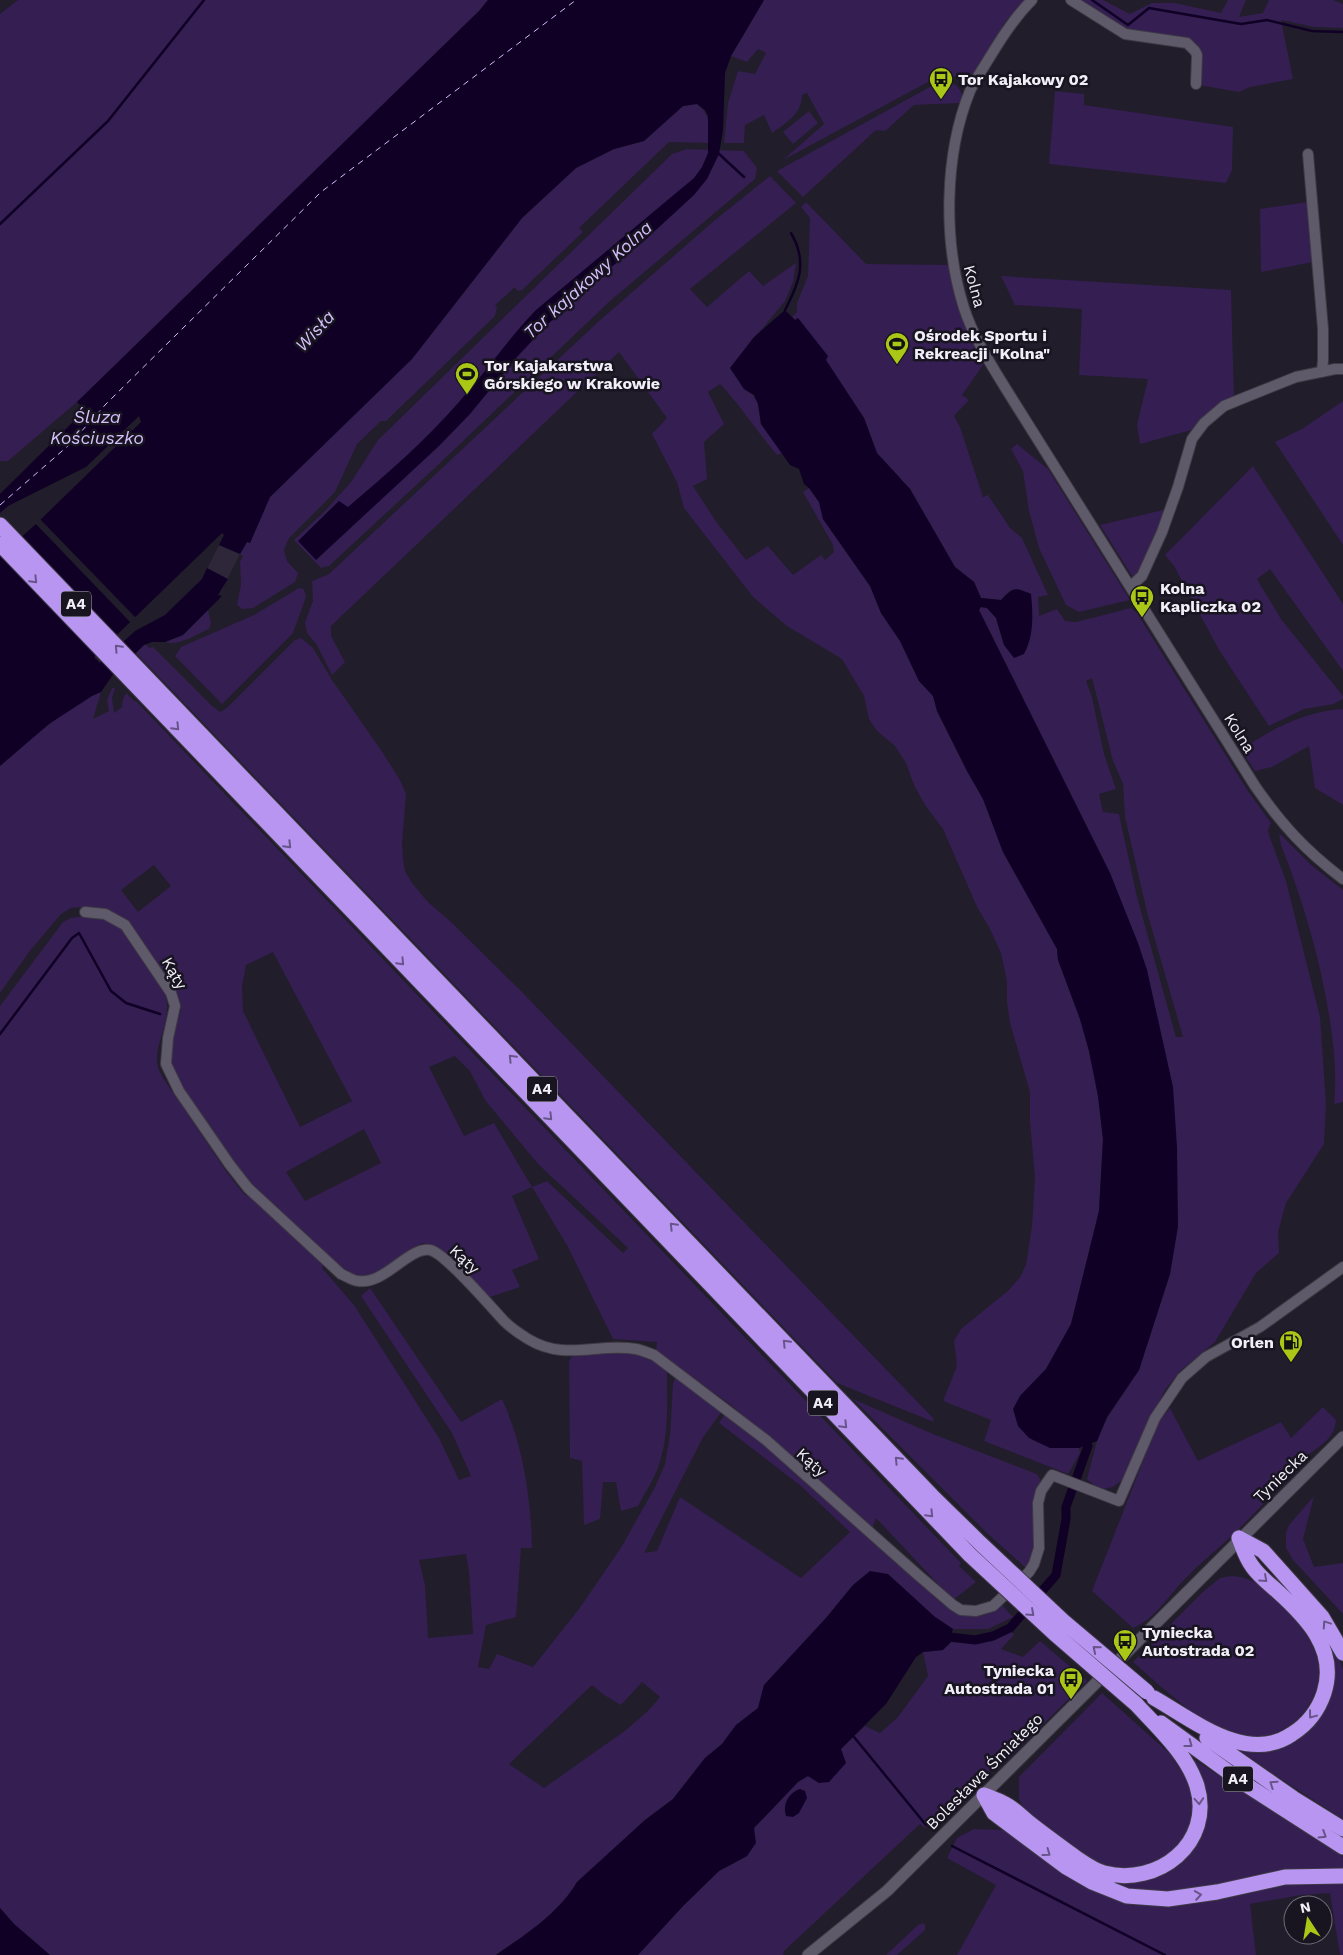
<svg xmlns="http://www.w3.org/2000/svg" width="1343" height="1955" font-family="'Work Sans',sans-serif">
<rect width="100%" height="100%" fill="#211d2a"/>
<path fill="#2d2739" d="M219,545L240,554L222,590L202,579Z"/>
<path fill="#341e52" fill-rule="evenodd" d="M18,0H488L479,11L77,402L8,461H0V14Z
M764,0H1026L1005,22L972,79H965L943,74L783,160L824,124L807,93L802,95C802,114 786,123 772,133L764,115L745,125L744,143H724L728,103L738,71L755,74L766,53L758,49L747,62L731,56Z
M1075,0H1103L1130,14L1152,3H1175L1221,13L1228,0H1246L1239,17L1263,13L1269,0H1333L1343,4V28L1314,27L1281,20L1293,79L1250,87L1239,92L1199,85L1200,51L1126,31Z
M947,81C957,84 961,89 963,98L959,103L914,105L885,131L876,130L803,197L777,171L939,82Z
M1055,91L1084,94V105L1233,127L1232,170L1226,183L1049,164Z
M697,104C712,116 708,126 708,143L669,142L579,228L583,232L522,290L517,291L515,287L495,305L497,308L495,316L386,421H381L357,444L335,492L289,538L284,550L287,561L298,573L295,582L253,608L242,609L237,605L241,584L240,562L243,556L240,554L247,542L250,543L270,497L412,359L522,218L576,168L614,149L644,141L683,106Z
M809,111L818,123L793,144L783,132Z
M687,149L744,151L757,168L755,179L610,301L439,464L329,566L321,568L294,540L324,512L351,482L378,440L672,154Z
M770,176L796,203L690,289L707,307L749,271L763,286L796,263L793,282L785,301L730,368L744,389L753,395L758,404L761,424L783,453L777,455C757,432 741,406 720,384L708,392L724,424L704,442L707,479L693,486L717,523L746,560L768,546L793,575L821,555L825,560L834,552L833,545L803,492L809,488L819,502L823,519L870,586L881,613L900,641L919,681L933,696L937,711L967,771L983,799L1003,852L1057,949L1058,960L1080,1019L1089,1051L1098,1096L1103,1139L1099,1211L1071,1324L1046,1369L1020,1396L1050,1448H1079L1080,1453L1068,1474L984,1441L991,1420L943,1401L957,1366L954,1341L961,1329L1009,1290L1020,1277L1026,1265L1032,1226L1035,1178L1030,1122V1092L1010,1023L1007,1002V981L1001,953L989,927L977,907L943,829L925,805L914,785L906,763L895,746L877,731L869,719L864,696L842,659L787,626L753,597L684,508L677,482L652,434L667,418L619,352L331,626V636L345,662L332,675L317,645L307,633L305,622L313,601L312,581L329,574L598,322L715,220Z
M806,202L866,264L951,265L985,362L962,395L969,400L954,416L960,427L983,497L988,495L1010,528L1022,538L1048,595L1038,597L1039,616L1057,609L1065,621L1076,622L1131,608L1137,613L1248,791L1271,823L1268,830L1269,835L1286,881L1320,1017L1326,1104L1324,1144L1286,1203L1278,1232L1279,1253L1256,1273L1215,1342L1180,1371L1165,1390L1151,1417L1125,1478L1113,1487L1104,1489L1095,1486L1087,1479L1097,1441L1107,1418L1139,1370L1170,1274L1178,1226L1147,970L1110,873L979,610L981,607L987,608L996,618L1004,645L1012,589L1001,600L981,598L974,582L955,567L910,489L877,453L864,418L797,318L795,320L792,317L797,312V303L808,276L810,218L801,207ZM1092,678L1113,761L1123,784L1125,817L1147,912L1183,1037H1176L1137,897L1119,814L1103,812L1099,794L1116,789L1104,754L1092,697L1086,681Z
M1308,202L1313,262L1261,272L1260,209Z
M1001,276L1231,290L1234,398L1209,412L1195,429L1140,444L1137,425L1148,379L1079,375L1082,309L1015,305Z
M1343,401V545L1275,442L1302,429Z
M1017,444L1048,469L1130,600L1079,612L1066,605L1039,548L1029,511L1023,471L1011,449Z
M1253,466L1343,604V671L1270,569L1257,579L1281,619L1343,696V699L1334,704L1304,709L1269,726L1219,650L1174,566L1165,555Z
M1167,509L1138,573L1132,576L1100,525Z
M299,588L304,589L306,597L293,633L222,704L175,656L181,647L254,615Z
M208,610L211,623L209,629C197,634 178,647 165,642L183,635Z
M301,638L313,648L332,680L383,753L400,780L406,794L402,842L403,860L405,871L412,883L427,901L452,923L522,992L933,1418L934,1422L837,1383L136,653L145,644L149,648L153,647L211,705L220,712L227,708L295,640Z
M112,688H115L112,698L114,713L122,707L123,699L126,693L134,701H136L961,1563L959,1566L976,1582L953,1600L876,1518L872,1530L731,1405L656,1351L657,1342L613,1339L568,1247L532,1187L512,1196L539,1259L512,1270L520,1287L490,1297L440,1249L422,1243C407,1253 374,1282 356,1277C351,1275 346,1272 341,1270L253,1187L230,1159L175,1077L168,1063L171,1040L181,1009L174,989L107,911L82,907L71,908L61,914L29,952L0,993V766C27,743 68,704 101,692L93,719L109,711L107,700ZM154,865L171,886L138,912L121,890ZM273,952L352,1101L300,1127L243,1011L242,987L246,965ZM455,1056L470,1071L485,1100L538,1164L628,1248L623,1253L547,1181L532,1187L494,1123L464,1136L429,1067ZM364,1129L381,1163L305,1201L286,1172Z
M1343,709V805L1315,788L1309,746L1272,767L1255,771L1241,750C1271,729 1306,711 1343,709Z
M1279,833L1310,864L1343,890V1102L1334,1104C1337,1076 1334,1049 1330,1021C1320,958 1304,904 1281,845Z
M83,916L105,918L123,929L164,989C175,1021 152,1043 158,1067C159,1071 162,1075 163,1078L228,1174L244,1194L257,1201L323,1265L322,1268L354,1305L439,1438L459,1480L471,1476L452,1433L361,1296L370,1288L461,1422L502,1399C523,1444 531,1498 532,1548H521L516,1617L486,1625L478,1667L489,1669L497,1654L533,1667L579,1609L622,1546L655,1487L665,1464L670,1435L673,1383L675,1378H680L722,1411L702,1439L644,1553L657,1551L680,1497L801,1578L850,1532L801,1486L719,1423L725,1414L770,1447L955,1612C976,1619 984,1618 1002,1605L1013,1617L988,1629H953L935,1617L853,1585L826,1618L764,1685L758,1708L736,1725L722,1744L705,1758L673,1799L645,1820L577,1882C559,1913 525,1935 496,1955H50L14,1924L0,1908V1006L63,922L71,918ZM466,1554L469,1571L473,1634L428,1638L425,1585L419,1560ZM642,1682L660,1697L650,1709L626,1730L544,1788L509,1764L592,1685L604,1695L621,1705Z
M633,1352L650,1358L667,1370C667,1405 670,1442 655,1475C650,1485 644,1495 638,1506L621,1511L616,1482H603L600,1519L584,1525L582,1461L570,1458L569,1361L573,1355Z
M853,1399L933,1434L1037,1474L1041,1481L1035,1496L1033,1514L1035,1539L1033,1552L1026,1568L988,1534Z
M1323,1407L1336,1420C1335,1443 1311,1449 1298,1464C1276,1492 1251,1518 1225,1542C1212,1554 1199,1564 1188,1576C1170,1593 1156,1619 1133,1628L1092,1591L1158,1423L1170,1408L1198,1461L1281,1422L1291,1438Z
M1314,1496L1303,1539L1314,1567L1343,1563V1614L1293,1560L1286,1548V1533L1289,1525Z
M1231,1576C1253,1577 1267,1589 1281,1605C1296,1620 1311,1637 1317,1658C1326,1692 1299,1731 1264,1736C1246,1738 1225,1733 1209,1725C1201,1721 1195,1714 1188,1709C1169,1694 1151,1678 1133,1662L1204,1591L1220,1578Z
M1320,1629L1335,1649L1343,1669V1819L1275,1775L1238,1749L1287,1742L1330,1686Z
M1011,1631L1014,1635L1001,1649L1023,1657L1040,1641L1087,1681L1007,1760L996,1766L925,1828L920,1824L783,1952L784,1955H638L683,1906L719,1871L747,1856L754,1828L798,1782L808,1776L819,1783L841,1749L865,1726L880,1733L898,1717L928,1676L923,1652L943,1650L951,1642C978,1645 987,1644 1011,1631Z
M1102,1693L1169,1753L1190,1784L1194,1809L1190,1827L1182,1841L1161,1861L1132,1870L1106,1868L1071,1849L1024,1809L1019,1799V1777Z
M1186,1754L1343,1857V1871L1148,1894L1107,1884L1038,1836L1132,1881L1199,1834Z
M974,1829L1004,1830L1139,1903L1298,1880L1343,1881V1955H1340L1330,1893L1301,1895L1250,1904L1256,1955H957L996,1885L947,1858L957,1838Z
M923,1923L925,1925V1930L897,1955H886L918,1925Z"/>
<path fill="#100026" d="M488,0H764L731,56L725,73L723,130L719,154L707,179L694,195L644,241L604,273L547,325L516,358L470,414L439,446L316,560L298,541L339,501L348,507C387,474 426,440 459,402C486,372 508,339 536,310L694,178L702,167L708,153V116L705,110L697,104L683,106L644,141L614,149L576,168L522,218L412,359L270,497L250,543L247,542L240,554L219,545L224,535L222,533L94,657L100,663L135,631L165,615L202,579L207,568L228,579L218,595L222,596L183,635L165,642H152L144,645L112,676L101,692L92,696L49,724L0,766V556L36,524L141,422L139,416L86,467L8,506L0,513V494L80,415L84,409L77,402L479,11Z
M785,310L795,320L798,318L828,356L826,360L864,418L877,453L910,489L955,567L974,582L981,598L1001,600C1014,587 1014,587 1031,594C1033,614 1034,636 1024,654L1014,658L1004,645L996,618L987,608L981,607L979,610L1110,873L1138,943L1147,970L1173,1087L1177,1147L1178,1226L1170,1274L1139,1370L1107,1417L1097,1441L1079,1448H1050L1029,1438L1018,1426L1013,1409L1020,1396L1046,1369L1071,1324L1099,1211L1103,1139L1098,1096L1089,1051L1080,1019L1058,960L1057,949L1003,852L983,799L967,771L937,711L933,696L919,681L900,641L881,613L870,586L823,519L819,502L809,488L804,484L799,469L790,465L761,424L758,404L754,395L744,389L730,368L754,337Z
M870,1571L888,1574L935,1617L953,1629L950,1637L951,1642L943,1650L923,1652L916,1657L886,1704L841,1749L846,1763L829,1782L819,1783L808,1776L798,1782L754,1828L756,1843L747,1856L719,1871L683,1906L638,1955H496C525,1935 559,1913 577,1882L645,1820L673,1799L705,1758L722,1744L736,1725L758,1708L764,1685L826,1618L853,1585Z
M800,1789L805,1791L807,1798L799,1813L793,1817L786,1816C782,1805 789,1792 800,1789Z
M0,1908L14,1924L50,1955H0Z"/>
<path fill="#211d2a" d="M39,518L136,618L131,623L34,522Z"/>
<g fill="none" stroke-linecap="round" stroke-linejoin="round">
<path stroke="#100026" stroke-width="2.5" d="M1092,0L1128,25L1149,8L1241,24L1267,20L1312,31L1343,32
M718,153L744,177
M0,224L108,121L204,0
M785,310C799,283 808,262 791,233
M0,1034L72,938L79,933L111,991L126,1003L160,1014
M854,1737L926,1825
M952,1846L1165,1955"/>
<path stroke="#100026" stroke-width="9" d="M950,1637L975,1640L993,1636L1010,1628L1056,1575L1066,1519V1507L1088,1446"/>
<path stroke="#d4c0fc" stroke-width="1" stroke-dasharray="6 5" stroke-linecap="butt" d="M0,505L69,445L106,404L321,192L576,0"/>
<g stroke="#3e3a44" stroke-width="12">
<path id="minor" d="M1032,0C1013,19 999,42 985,65C980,73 974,82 970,91C944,155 943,242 964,308C973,336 990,363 1006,389L1255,786C1282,825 1305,850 1343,879
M1071,0L1125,34L1187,43L1195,51L1197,55L1196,84
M1308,154L1323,329V360L1322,372
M1131,586L1142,576L1162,532L1178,487L1192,439L1204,423L1224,406L1246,397L1296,377L1335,369H1343
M85,912L105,914L125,925L171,993L175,1006L168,1038L166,1064L179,1091L230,1165L248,1188L341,1274C346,1276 353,1281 358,1281C385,1285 408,1247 430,1250C445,1253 491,1307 504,1321C510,1327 520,1334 528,1339C566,1362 598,1342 636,1349C642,1350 648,1353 654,1355L766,1440L918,1575L953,1605L961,1610L976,1611L993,1606L1029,1572L1034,1564L1039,1548L1038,1503L1041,1491L1052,1475L1119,1501L1155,1418L1182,1378L1206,1357L1260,1327L1343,1267"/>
</g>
<g stroke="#3e3a44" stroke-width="13">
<path id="tertiary" d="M808,1955L887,1891L1343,1437"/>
</g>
<g stroke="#3e3a44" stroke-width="17">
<path id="motorway" d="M0,525L932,1496L981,1544
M0,544L970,1555
M1239,1538L1263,1551L1322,1617L1343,1653
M1154,1698C1193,1720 1247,1765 1292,1734C1308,1724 1318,1711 1324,1693C1338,1649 1306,1617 1276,1590C1268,1583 1258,1575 1252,1566C1246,1558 1243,1548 1239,1538
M1161,1723L1245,1784L1343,1847
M1207,1738L1293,1798L1343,1829
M984,1795C991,1798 999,1800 1005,1804C1015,1809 1023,1818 1032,1825C1046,1836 1060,1846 1075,1857C1084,1863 1093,1870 1104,1873C1158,1887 1214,1843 1197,1786C1187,1754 1158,1728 1136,1704
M984,1795L994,1813L1066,1867L1092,1882L1127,1896L1168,1899L1217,1892L1285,1877L1343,1876"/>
</g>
<use href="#minor" stroke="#5f5a69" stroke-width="10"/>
<use href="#tertiary" stroke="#5f5a69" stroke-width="11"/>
<use href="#motorway" stroke="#b795f1" stroke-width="15"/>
<g stroke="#3e3a44" stroke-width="17" stroke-linecap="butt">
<path id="motorway-bridge" d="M981,1544L1063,1621L1147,1692
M970,1555L1054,1633L1136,1704"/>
</g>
<use href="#motorway-bridge" stroke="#b795f1" stroke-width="15"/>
</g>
<defs><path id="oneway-chevron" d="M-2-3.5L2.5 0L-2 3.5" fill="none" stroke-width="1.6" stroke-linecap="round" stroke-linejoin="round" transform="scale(1.25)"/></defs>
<g stroke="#685488">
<use href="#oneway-chevron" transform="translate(34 580) rotate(46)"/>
<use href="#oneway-chevron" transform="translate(118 648) rotate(-133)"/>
<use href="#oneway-chevron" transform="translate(176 727) rotate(46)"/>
<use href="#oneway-chevron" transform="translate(288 845) rotate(46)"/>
<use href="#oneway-chevron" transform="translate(401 962) rotate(46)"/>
<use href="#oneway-chevron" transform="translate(512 1058) rotate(-134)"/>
<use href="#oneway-chevron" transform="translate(549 1117) rotate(46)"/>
<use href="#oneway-chevron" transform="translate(673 1226) rotate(-134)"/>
<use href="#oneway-chevron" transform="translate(786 1343) rotate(-134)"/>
<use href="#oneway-chevron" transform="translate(844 1425) rotate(46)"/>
<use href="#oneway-chevron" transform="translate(898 1460) rotate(-134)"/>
<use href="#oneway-chevron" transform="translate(930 1514) rotate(46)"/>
<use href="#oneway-chevron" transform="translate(1264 1579) rotate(42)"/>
<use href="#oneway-chevron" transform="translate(1031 1613) rotate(42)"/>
<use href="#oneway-chevron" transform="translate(1326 1624) rotate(-124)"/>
<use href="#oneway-chevron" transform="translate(1096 1649) rotate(-140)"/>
<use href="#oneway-chevron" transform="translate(1312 1715) rotate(127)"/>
<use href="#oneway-chevron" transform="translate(1189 1744) rotate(37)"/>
<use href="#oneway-chevron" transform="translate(1273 1784) rotate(-146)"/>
<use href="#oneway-chevron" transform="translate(1199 1801) rotate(86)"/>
<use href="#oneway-chevron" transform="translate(1323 1835) rotate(32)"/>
<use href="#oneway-chevron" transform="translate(1047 1853) rotate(36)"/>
<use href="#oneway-chevron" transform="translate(1198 1895) rotate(-9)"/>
</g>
<defs>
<g id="bus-pin" transform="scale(1.25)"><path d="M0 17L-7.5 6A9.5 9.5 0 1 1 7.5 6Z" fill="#aac718" stroke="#181420"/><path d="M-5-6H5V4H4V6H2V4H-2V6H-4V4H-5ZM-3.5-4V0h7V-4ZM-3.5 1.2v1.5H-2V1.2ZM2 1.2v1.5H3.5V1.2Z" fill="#111"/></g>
<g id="stadium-pin" transform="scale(1.25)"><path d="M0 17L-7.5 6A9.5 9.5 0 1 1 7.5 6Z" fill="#aac718" stroke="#181420"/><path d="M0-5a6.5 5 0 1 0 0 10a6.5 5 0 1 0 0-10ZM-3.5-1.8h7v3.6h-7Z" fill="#111"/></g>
<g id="fuel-pin" transform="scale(1.25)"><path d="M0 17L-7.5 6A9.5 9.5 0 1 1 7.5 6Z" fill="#aac718" stroke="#181420"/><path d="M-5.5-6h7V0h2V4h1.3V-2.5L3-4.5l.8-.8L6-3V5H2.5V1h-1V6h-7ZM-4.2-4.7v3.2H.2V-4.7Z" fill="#111"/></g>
</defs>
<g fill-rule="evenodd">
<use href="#bus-pin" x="941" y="79"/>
<use href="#stadium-pin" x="897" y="344"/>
<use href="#stadium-pin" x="467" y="374"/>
<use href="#bus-pin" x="1142" y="597"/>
<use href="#fuel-pin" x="1291" y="1342"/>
<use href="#bus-pin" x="1125" y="1641"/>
<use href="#bus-pin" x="1071" y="1679"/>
</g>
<g text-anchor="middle" stroke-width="5" stroke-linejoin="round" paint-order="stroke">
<g fill="#181420" stroke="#b0adb6" stroke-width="1">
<rect x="61" y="591.5" width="30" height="25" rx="4"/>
<rect x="527" y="1076.5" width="30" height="25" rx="4"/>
<rect x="808" y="1390.5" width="30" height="25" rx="4"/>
<rect x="1223" y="1766.5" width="30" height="25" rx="4"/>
</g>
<g font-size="15" font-weight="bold" fill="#f1eef7">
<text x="76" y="609">A4</text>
<text x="542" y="1094">A4</text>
<text x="823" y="1408">A4</text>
<text x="1238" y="1784">A4</text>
</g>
<g font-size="16" font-weight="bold" fill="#f1eef7" stroke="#181420" text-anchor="start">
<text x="958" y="85">Tor Kajakowy 02</text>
<text x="914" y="341">Ośrodek Sportu i<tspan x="914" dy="18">Rekreacji "Kolna"</tspan></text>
<text x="484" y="371">Tor Kajakarstwa<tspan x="484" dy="18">Górskiego w Krakowie</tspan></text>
<text x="1160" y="594">Kolna<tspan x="1160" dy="18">Kapliczka 02</tspan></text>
<text x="1274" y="1348" text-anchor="end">Orlen</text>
<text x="1142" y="1638">Tyniecka<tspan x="1142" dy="18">Autostrada 02</tspan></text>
<text x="1054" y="1676" text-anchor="end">Tyniecka<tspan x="1054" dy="18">Autostrada 01</tspan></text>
</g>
<g font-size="16" fill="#f1eef7" stroke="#181420">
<text transform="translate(975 286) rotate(75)" y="6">Kolna</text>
<text transform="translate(1240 733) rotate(58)" y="6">Kolna</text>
<text transform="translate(175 973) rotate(60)" y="6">Kąty</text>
<text transform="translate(465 1259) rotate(43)" y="6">Kąty</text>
<text transform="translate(812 1462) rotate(42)" y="6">Kąty</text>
<text transform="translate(1280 1476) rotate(-44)" y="6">Tyniecka</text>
<text transform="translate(984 1771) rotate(-45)" y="6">Bolesława Śmiałego</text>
</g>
<g font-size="18" font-style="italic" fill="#d4c0fc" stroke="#181420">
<text transform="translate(588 280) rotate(-42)" y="6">Tor kajakowy Kolna</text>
<text transform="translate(315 331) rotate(-47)" y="6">Wisła</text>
<text x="97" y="423">Śluza<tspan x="97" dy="21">Kościuszko</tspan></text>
</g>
</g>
<g transform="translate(1308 1920) rotate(348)"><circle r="24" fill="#181420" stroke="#6f6b76"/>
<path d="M0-4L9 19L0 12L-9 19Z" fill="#aac718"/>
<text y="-8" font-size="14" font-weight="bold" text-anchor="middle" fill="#f1eef7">N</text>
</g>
</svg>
